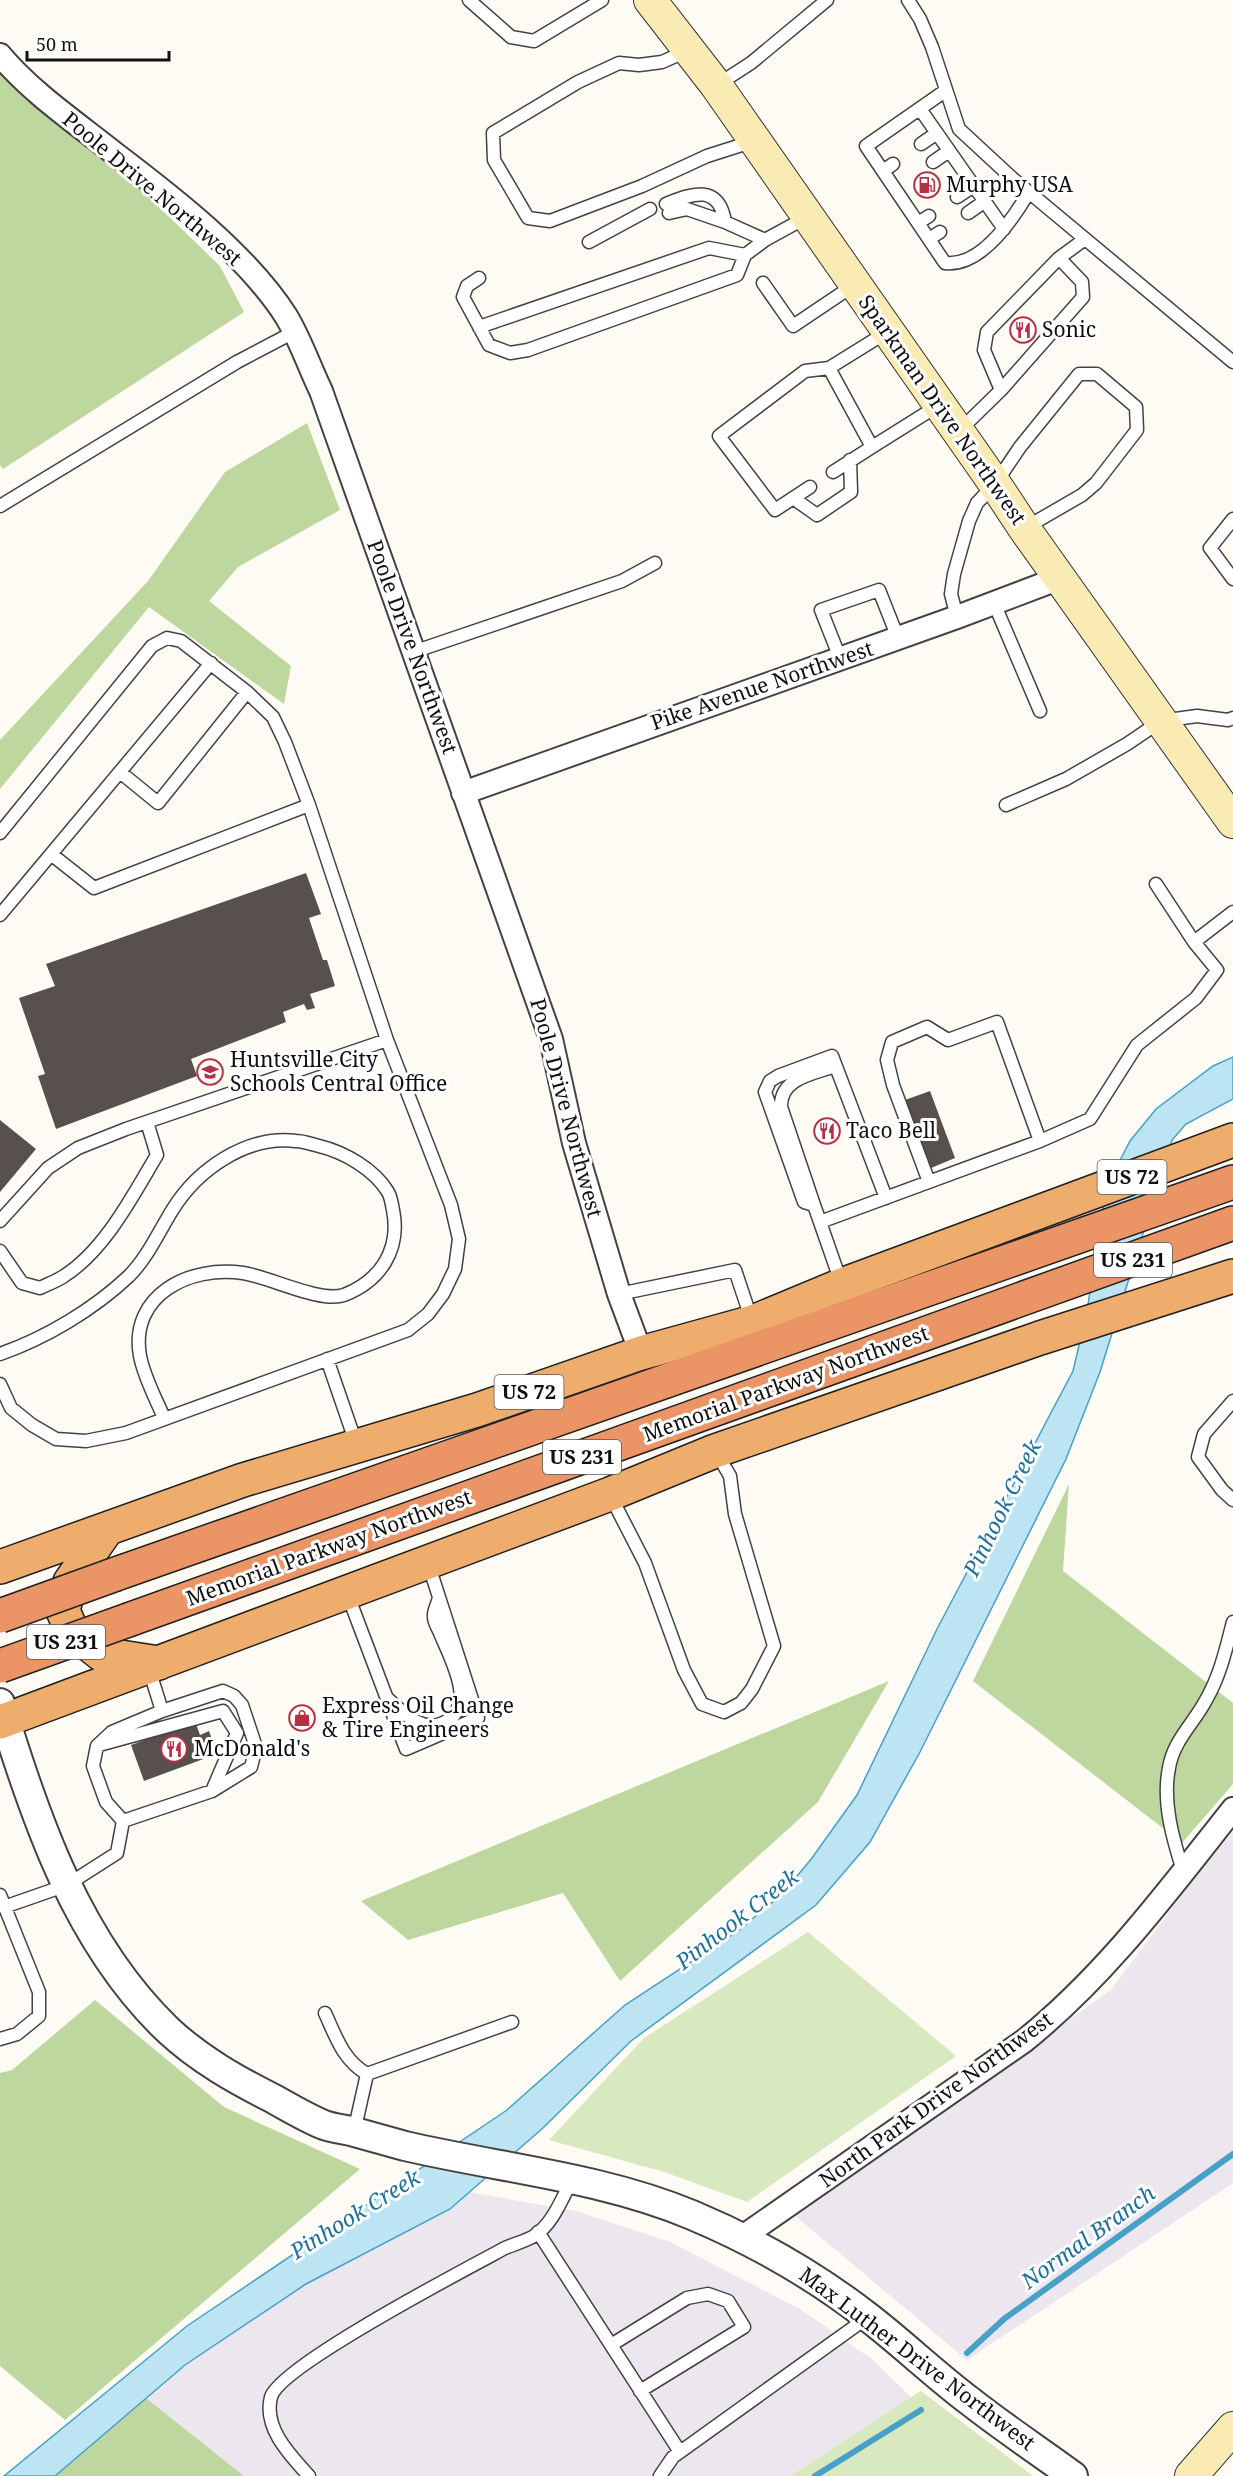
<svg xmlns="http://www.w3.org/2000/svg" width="1233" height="2476" font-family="'Noto Serif',serif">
<rect width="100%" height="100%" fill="#fefbf4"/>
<path fill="#ece6ee" d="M1233,1832V2183L967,2360L794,2215L1111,1990L1190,1884Z
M469,2192L576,2211L670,2242L800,2309L873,2360L911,2397L790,2476H244L146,2398L185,2365L306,2284L450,2209Z"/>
<path fill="#d8e8bf" d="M808,1932L956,2056L747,2202L664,2172L549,2140L644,2038Z
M921,2391L1033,2476H790L911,2397Z"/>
<path fill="#bed79f" d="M0,68L106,156L220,266L244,312L3,469L0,465Z
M307,423L340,510L238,567L209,601L291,666L284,704L149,607L0,789V740L148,581L225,472Z
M1069,1484L1063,1571L1233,1703V1784L1182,1843L973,1681Z
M889,1681L818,1802L620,1981L563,1893L408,1940L361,1901Z
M95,2000L224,2107L360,2169L65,2420L0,2366V2073L12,2070Z
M146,2398L244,2476H55Z"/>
<path fill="#bce4f3" stroke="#47a0c5" stroke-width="1.5" d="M1233,1057V1099L1186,1124L1172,1140L1100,1372L1066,1459L920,1752L870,1842L816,1905L631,2041L543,2128L450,2209L306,2284L185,2365L55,2476H4L187,2326L507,2110L625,2005L738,1931L783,1893L812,1858L857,1795L937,1629L1073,1371L1087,1311L1103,1208L1115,1170L1130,1141L1156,1109L1213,1066Z"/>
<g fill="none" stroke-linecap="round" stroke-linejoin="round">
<path stroke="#47a0c5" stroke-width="6" d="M967,2353L1004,2319L1233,2154
M815,2476L921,2410"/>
</g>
<path fill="#58504d" d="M306,873L321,914L309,918L323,960H327L335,986L310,994L315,1008L307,1010L304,1004L283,1012L286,1022L191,1059L197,1076L56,1129L38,1076L45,1074L19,998L55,986L46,964Z
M930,1091L955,1158L931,1168L905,1100Z
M0,1120L36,1149L0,1192Z
M195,1721L200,1735L209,1731L217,1754L144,1781L131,1745Z"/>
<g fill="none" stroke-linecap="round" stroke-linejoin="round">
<g stroke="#434343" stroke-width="15">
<path id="service" d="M469,0L511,37L534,41L602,0
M908,0L920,19L932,47L959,129L1012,178L1233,362
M689,50L662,62L639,65L619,63L578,82L493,133L494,160L528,218L550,221L642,186L707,156L754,141
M717,85L751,63L827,0
M945,91L866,146L945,263C981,267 1013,219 1029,192
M920,109L1004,229
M921,144L937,133
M933,162L949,151
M883,171L893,164
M957,197L974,186
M666,204C693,193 719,184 725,222L765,240
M669,213L687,209L725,222
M968,213L985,201
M918,223L929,216
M929,239L940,232
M589,242L650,209
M479,278L467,286L463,297L489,345L510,353L528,350L737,275L745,255
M763,283L793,326L854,285
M479,327L709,248L745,255L765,240L807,217
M829,368L872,447L939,405
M1001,390L984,350L987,332L1059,258L1085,239
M958,432L1001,390L1083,297L1082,282L1059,258
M833,472L872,447
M810,487L775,510L719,436L805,371L829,368L887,332
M793,498L817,515L851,492L850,460
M0,506L237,362L294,332
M1233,519L1210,548L1233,579
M994,603L1040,711
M957,617L951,594L954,574L969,521L977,503L995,484L1020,447L1079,374H1097L1136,407L1137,430L1096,483L1082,495L1025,528
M413,652L622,581L655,563
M840,658L821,610L879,590L898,638
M120,772L158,803L247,692
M1006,805L1066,779L1127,744L1161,721L1197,716L1228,720L1233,718
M0,833L152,646L167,638L181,641L247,692L273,717L285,742L309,805L387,1040L451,1205L459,1239L455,1269L443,1294L428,1314L408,1330L126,1433L86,1441L56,1439L32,1425L11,1408L0,1384
M51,854L94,888L309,805
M1156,884L1194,942L1233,912
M0,915L211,663
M929,1182L893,1085L887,1060L892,1042L927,1027L948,1040L997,1022L1040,1141
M814,1205L781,1107C780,1078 813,1074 835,1066
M0,1221L48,1168L78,1148L126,1129L387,1040
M820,1222L814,1205L804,1202L765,1092L770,1081L778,1076L832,1056L886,1198
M0,1251L22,1283L40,1288C48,1284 57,1281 64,1276C105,1250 133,1195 157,1155L147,1122
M842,1285L820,1222L1040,1141L1090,1119L1137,1045L1196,998L1217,970L1194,942
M619,1294L735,1270L752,1321
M0,1354C46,1338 94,1309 129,1276C148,1257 159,1231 173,1209C198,1169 247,1135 296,1141C303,1141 311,1144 319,1146C344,1152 374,1169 388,1192C391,1197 392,1205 393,1210C401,1250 380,1281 344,1295C320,1303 270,1277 243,1273C190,1265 129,1295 140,1356C144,1377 156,1399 164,1418
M327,1359L357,1446
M1233,1401L1204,1434L1198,1457L1222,1490L1233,1500
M610,1495L645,1563L684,1670L702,1704L724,1712L741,1703L752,1689L774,1646L735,1514L730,1476L716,1452
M347,1593L406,1749L478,1718L428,1563
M388,1699C403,1712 421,1733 443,1723C479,1707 450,1658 440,1633C438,1628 433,1621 434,1615C434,1610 438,1603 439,1597
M99,1745L223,1711L237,1733L212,1791
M123,1821L212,1791L251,1767L256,1747L242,1705L234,1696L223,1691L162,1711
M1183,1871C1173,1839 1162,1802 1169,1768C1173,1741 1194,1723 1206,1700C1220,1676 1226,1649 1233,1622
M0,1895L39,1992V2016L17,2034L0,2039
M4,1907L67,1885L117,1853L123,1821L106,1802L93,1766L97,1746L112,1732L162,1711L149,1669
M325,2013C336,2037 343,2060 367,2074
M354,2132L367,2074L512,2022
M538,2232L680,2452
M611,2345L687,2298L708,2294L728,2301L744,2327L640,2391
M309,2476C290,2455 263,2428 271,2397C280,2366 468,2268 505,2248C514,2244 526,2241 534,2236C553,2224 562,2198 572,2180
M660,2476L673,2457L868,2317"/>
</g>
<g stroke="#434343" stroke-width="26">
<path id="minor" d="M0,55C32,93 75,122 114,153C172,197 247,255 286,316C300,339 309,366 321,391L551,1039L574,1143L619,1294L641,1353
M463,793L957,617L1060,578
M741,2238L1024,2041C1106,1975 1168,1891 1233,1809"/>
</g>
<g stroke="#434343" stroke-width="32">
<path id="tertiary" d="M0,1703C35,1819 78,1944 168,2030C199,2059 236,2080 274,2099C290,2108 307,2118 324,2125C332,2128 342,2129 351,2131C369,2136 387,2141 405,2146C500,2168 601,2177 692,2215C754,2241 814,2275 868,2317C903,2344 935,2375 971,2402C1004,2428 1039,2451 1073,2476"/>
</g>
<g stroke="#323232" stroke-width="34">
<path id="secondary" d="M650,0L716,85L995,484L1024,528L1233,822
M1191,2476L1233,2428"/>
</g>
<g stroke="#212121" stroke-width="36">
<path id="trunk" d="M107,1529L70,1582L63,1611L72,1631L101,1654L159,1663
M0,1567L243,1480L477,1410L641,1353L753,1322L842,1285L1233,1140
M0,1722L610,1494L715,1451L1040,1338L1233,1276"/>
</g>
<g stroke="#212121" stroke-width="36">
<path id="motorway" d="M116,1574L1233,1182
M131,1619L1233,1223"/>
</g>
<use href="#service" stroke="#fff" stroke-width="12"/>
<use href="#minor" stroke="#fff" stroke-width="22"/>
<use href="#tertiary" stroke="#fff" stroke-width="28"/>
<use href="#secondary" stroke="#faebb4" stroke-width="32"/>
<use href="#trunk" stroke="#eead6c" stroke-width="33"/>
<use href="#motorway" stroke="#eb9566" stroke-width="33"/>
<g stroke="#212121" stroke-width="36" stroke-linecap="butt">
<path id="motorway-bridge" d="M0,1616L116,1574
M0,1666L131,1619"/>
</g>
<use href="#motorway-bridge" stroke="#eb9566" stroke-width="33"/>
</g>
<defs>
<g id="fuel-ring" transform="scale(1.35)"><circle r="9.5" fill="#fff" stroke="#b83044" stroke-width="1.5"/><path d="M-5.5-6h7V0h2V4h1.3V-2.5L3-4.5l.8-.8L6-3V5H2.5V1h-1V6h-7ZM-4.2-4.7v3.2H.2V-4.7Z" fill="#b83044"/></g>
<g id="restaurant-ring" transform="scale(1.35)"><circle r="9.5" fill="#fff" stroke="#b83044" stroke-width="1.5"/><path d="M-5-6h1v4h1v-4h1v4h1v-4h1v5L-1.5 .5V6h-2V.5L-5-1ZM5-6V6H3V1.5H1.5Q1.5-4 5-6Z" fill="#b83044"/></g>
<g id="school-ring" transform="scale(1.35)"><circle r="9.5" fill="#fff" stroke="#b83044" stroke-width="1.5"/><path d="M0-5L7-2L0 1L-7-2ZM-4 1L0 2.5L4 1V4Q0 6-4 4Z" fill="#b83044"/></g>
<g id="shop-ring" transform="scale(1.35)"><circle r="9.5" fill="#fff" stroke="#b83044" stroke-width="1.5"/><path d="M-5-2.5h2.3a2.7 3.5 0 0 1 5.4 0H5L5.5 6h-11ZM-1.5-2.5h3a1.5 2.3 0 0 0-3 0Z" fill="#b83044"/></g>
</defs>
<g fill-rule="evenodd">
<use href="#fuel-ring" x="927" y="185"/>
<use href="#restaurant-ring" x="1023" y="330"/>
<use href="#school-ring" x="210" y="1072"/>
<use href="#restaurant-ring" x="827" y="1131"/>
<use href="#shop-ring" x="302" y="1718"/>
<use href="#restaurant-ring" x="174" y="1749"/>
</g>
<g text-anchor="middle" stroke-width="6" stroke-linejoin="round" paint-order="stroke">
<g fill="#fff" stroke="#585858" stroke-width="1.5">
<rect x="1097.5" y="1160" width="69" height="34" rx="4.5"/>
<rect x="1094" y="1243" width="78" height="34" rx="4.5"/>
<rect x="494.5" y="1375" width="69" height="34" rx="4.5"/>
<rect x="543" y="1440" width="78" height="34" rx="4.5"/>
<rect x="27" y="1625" width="78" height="34" rx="4.5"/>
</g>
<g font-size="20" font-weight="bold" fill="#101010">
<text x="1132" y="1184">US 72</text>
<text x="1133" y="1267">US 231</text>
<text x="529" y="1399">US 72</text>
<text x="582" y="1464">US 231</text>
<text x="66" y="1649">US 231</text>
</g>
<g font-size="21" fill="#101010" stroke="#fff" text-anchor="start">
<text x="946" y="192">Murphy USA</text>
<text x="1042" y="337">Sonic</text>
<text x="230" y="1067">Huntsville City<tspan x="230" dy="24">Schools Central Office</tspan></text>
<text x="846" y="1138">Taco Bell</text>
<text x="322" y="1713">Express Oil Change<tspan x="322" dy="24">&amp; Tire Engineers</tspan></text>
<text x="194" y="1756">McDonald's</text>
</g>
<g font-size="21" fill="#101010" stroke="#fff">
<text transform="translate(152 189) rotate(40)" y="7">Poole Drive Northwest</text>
<text transform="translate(942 410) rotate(55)" y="7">Sparkman Drive Northwest</text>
<text transform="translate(412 647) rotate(70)" y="7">Poole Drive Northwest</text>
<text transform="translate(762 686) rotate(-19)" y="7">Pike Avenue Northwest</text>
<text transform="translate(566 1108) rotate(75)" y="7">Poole Drive Northwest</text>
<text transform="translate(786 1384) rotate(-20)" y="7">Memorial Parkway Northwest</text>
<text transform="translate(329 1548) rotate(-20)" y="7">Memorial Parkway Northwest</text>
<text transform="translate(936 2100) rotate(-36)" y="7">North Park Drive Northwest</text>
<text transform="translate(917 2359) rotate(37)" y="7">Max Luther Drive Northwest</text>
</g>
<g font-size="22" font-style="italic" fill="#20729b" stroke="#fff">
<text transform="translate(1002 1508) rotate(-64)" y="8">Pinhook Creek</text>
<text transform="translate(737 1919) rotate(-38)" y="8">Pinhook Creek</text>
<text transform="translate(355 2214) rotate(-32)" y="8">Pinhook Creek</text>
<text transform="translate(1088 2237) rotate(-36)" y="8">Normal Branch</text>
</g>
</g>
<path d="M27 51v9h142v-9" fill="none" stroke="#101010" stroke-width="3"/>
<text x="36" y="51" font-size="18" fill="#101010" stroke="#ffffff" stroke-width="4.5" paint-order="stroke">50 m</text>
</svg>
